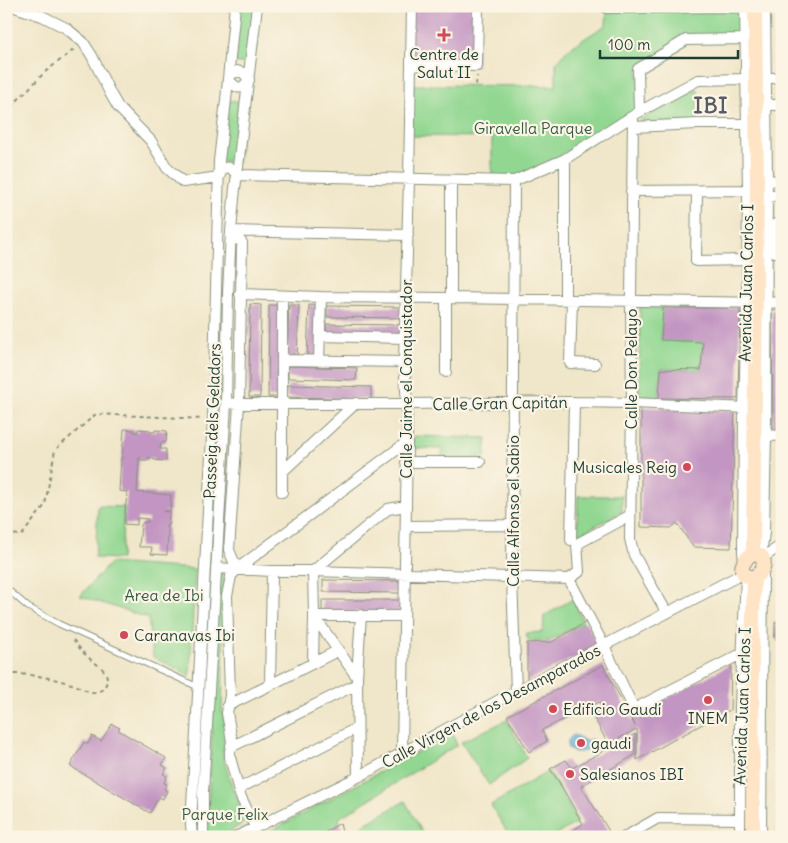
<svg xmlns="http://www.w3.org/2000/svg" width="788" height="843" font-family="Delius,sans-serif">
<rect width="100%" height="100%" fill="#fcf5e5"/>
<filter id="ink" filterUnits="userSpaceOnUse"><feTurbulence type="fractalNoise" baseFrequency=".02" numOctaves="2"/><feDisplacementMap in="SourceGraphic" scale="10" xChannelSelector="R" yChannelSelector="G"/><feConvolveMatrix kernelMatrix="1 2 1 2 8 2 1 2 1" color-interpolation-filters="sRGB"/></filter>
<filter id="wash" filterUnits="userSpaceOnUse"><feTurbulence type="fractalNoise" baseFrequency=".0096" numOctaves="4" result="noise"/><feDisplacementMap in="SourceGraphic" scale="20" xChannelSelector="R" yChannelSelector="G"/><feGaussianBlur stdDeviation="1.12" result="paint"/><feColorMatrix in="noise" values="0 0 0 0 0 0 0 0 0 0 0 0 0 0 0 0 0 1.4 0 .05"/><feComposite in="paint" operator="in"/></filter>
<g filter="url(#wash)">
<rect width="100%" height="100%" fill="#f0e6c9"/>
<path fill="#91d791" stroke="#588a62" d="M235,6H257L250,64L230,62Z
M745,7L744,39L686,40L638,69L639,112L565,159L514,181H492V137L410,136L411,85L556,86V63L568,49L606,25L607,8Z
M698,89V124L640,126V120Z
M226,100L245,102L238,162L219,161Z
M640,307L663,308L661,340L703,342L701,370L661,369L659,398L639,396Z
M414,436L487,438L485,457H442V449L413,448Z
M578,496H622V512L577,535Z
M98,506L124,507L121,559L95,558Z
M110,563L195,569L190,676L153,657L148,618L80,596Z
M220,571L225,572L222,712L229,742L226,749L222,750L228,774L234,792L247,821L221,837H210L208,833V811Z
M573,599L583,623L549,641L528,640L526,633L543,632L544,616Z
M507,720L527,758L489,785L461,742Z
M452,733L457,745L339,818L340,823L318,837H272L267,833Z
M549,771L578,822L552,837H510L491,805Z
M405,801L425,837H351L349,833Z"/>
<path fill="#5cadd7" stroke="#3e7586" d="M574,735L586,741L591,739L595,742L594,745C588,752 577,754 569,750C565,744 568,738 574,735Z"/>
<g id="blocks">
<path fill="#c295c2" d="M412,6H478L477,66L411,65Z
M250,304L261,305L260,397H249Z
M269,305H280L279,397H268Z
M289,305H299L297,359L287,358Z
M309,305L319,306L317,359H307Z
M327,306L403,307V318L327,317Z
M663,308H740L738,399L659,398L661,369L701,370L703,342L661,340Z
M772,310H782V431H773Z
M326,324L402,325V336L326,335Z
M288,366L357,368L356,380L288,378Z
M288,385L371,387V399L287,397Z
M641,407L735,411L731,548L693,547L677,523L671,528L641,527Z
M124,429L134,430V432H138V429L150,430V432H155V430L167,431L166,442L161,443L160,449H166V461L154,460V458L149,457L148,460H140L141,458H139L137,492L171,495L170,511H163L169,512L168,526H166V528H168L167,555L151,554L152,547H139L141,525L144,522H148V519L137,518V525L124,524L127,492L119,491L121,458H122Z
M323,580L400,581V593L323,592Z
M322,600H400V612H322Z
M586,622L598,646L527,681V643L552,642Z
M775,622H782V639H775Z
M731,664L730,710L699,726L637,760V729L608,744L591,712L602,706L599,702L542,730L547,741L529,752L507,716L603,665L635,726L632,717Z
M112,724L120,728L118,730L166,758L162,765L167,768L163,774L167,776L164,783L167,784L164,789L167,791L163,799L159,797L150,813L70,766L84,742L88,744L92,736L101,741Z
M635,734V755L581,786L609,831L598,837H563L583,824L559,782L550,769L566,760L572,768Z
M340,823L343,837H318Z"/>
</g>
</g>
<g filter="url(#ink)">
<use href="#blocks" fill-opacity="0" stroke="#88927e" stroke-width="1"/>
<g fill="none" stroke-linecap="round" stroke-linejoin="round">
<g stroke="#88927e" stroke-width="7">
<path id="lane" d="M6,588L28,607L59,624L198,687"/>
</g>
<g stroke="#88927e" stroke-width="12">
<path id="street" d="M12,6L42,16L66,28L83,42L92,56L110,93L118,107L151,141L167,168L183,182L219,177
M607,6V8L745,7
M411,65L477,66L478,6
M237,71L244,73L249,80C240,92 236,88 228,79L232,74Z
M763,81L766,78H782
M766,105H782
M639,112L638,69L686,40L744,39
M633,116L631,300L632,403L630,539L634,555L667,613
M633,127L698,124H746
M237,175L514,181L565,159L639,112L698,80L746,79
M219,177L222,170C229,164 233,170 237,175
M451,180V298
M767,180L782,181
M514,181L512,578L516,691
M631,191L748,190L757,191L767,198L782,192
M697,191L696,261L746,260
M782,223L776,224L775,252L782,251
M231,231L242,243L239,404L229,550L237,569
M231,231L408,235
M240,294L321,297L451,298L767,303L782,302
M282,296V492
M565,300V159
M572,300L570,363L595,364
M320,336L405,338
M282,360L404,362
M319,361L321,297
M446,372V298
M226,403L239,404H407L574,402L632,403L749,408
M766,435L782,436
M406,462H480
M282,472L356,403
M406,526L512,525
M571,540L574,402
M761,556L764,532L766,435L767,180L765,6
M762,558L782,545
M744,560L743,552L744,408L747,302L748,190L745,6
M216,568L272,571H313L569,579
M569,579L604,646L634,709L743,653L752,652
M569,579L579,572L577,544L629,516
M313,663L314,616H404
M357,677L361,615
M270,685L272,571
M227,706L270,685L339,650
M231,747L357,684
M402,752L407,442V404L404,362L409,179L412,6
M358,777L357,677L314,616L313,571L388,509L406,506
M238,789L357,728
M255,827L240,795L230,757V751L232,741L227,713L230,695L227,596L231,576L237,569L407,442
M192,837L191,824L213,419L219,161L226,100L235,6
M203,837V793L226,403L228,294L231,231L235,188L237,175L257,6
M236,837L358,777L516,691L744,573
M625,837L658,818L740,819
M740,837V706L746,576
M761,837L763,568"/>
</g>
<g stroke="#88927e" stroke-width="16">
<path id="secondary" d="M753,553L757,191L755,6
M753,553C774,555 760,583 747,576C736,570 746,557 753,553Z
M753,837L752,652L754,577"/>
</g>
<path stroke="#88927e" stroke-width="2" stroke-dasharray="4 4" stroke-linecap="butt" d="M476,85L477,76
M6,112L45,72L76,48
M6,534L22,535L45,505L55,450L96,414L203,419
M6,674C30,673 52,678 75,685C81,687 90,694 97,692C105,690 109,681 106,674C103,667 94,663 89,658C82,652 77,645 71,637"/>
<use href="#lane" stroke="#fff" stroke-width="5"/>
<use href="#street" stroke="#fff" stroke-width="10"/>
<use href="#secondary" stroke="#ffe4c6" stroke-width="14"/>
</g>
</g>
<g fill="#d1495b" stroke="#fcf5e5" stroke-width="2">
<path d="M441.5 27.5h5v5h5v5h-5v5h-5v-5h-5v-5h5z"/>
<circle cx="687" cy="467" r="5"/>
<circle cx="124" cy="635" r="5"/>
<circle cx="708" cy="700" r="5"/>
<circle cx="553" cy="709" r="5"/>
<circle cx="581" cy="743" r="5"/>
<circle cx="570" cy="774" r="5"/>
</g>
<g text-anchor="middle" stroke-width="4.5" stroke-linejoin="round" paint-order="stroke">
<g font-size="16" fill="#1f3d34" stroke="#fcf5e5" text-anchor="start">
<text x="444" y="60" text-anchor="middle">Centre de<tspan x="444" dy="18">Salut II</tspan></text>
<text x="677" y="473" text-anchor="end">Musicales Reig</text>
<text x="134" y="641">Caranavas Ibi</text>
<text x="563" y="715">Edificio Gaudí</text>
<text x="708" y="724" text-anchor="middle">INEM</text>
<text x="591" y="749">gaudi</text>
<text x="580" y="780">Salesianos IBI</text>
</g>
<g font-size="16" fill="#365c47" stroke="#fcf5e5">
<text x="533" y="134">Giravella Parque</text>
<text x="164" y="601">Area de Ibi</text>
<text x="225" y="820">Parque Felix</text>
</g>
<g font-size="16" fill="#1f3d34" stroke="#fcf5e5">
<text transform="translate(746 283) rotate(-89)" y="6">Avenida Juan Carlos I</text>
<text transform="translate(631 369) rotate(-90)" y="6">Calle Don Pelayo</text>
<text transform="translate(406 379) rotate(-90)" y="6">Calle Jaime el Conquistador</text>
<text transform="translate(500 403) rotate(-1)" y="6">Calle Gran Capitán</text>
<text transform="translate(212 421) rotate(-88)" y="6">Passeig dels Geladors</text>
<text transform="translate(513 511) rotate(-90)" y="6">Calle Alfonso el Sabio</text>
<text transform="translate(491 706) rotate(-28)" y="6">Calle Virgen de los Desamparados</text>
<text transform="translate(742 706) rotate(-88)" y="6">Avenida Juan Carlos I</text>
</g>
<g font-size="21" font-weight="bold" letter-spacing="1" fill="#585c66" stroke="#fcf5e5">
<text x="711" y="113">IBI</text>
</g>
</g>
<rect width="788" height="843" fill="none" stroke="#fcf5e5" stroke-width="25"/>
<path d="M600 50v8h138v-8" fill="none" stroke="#1f3d34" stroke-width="2.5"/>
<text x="608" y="50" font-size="15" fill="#1f3d34" stroke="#fcf5e5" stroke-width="4" paint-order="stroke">100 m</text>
</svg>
